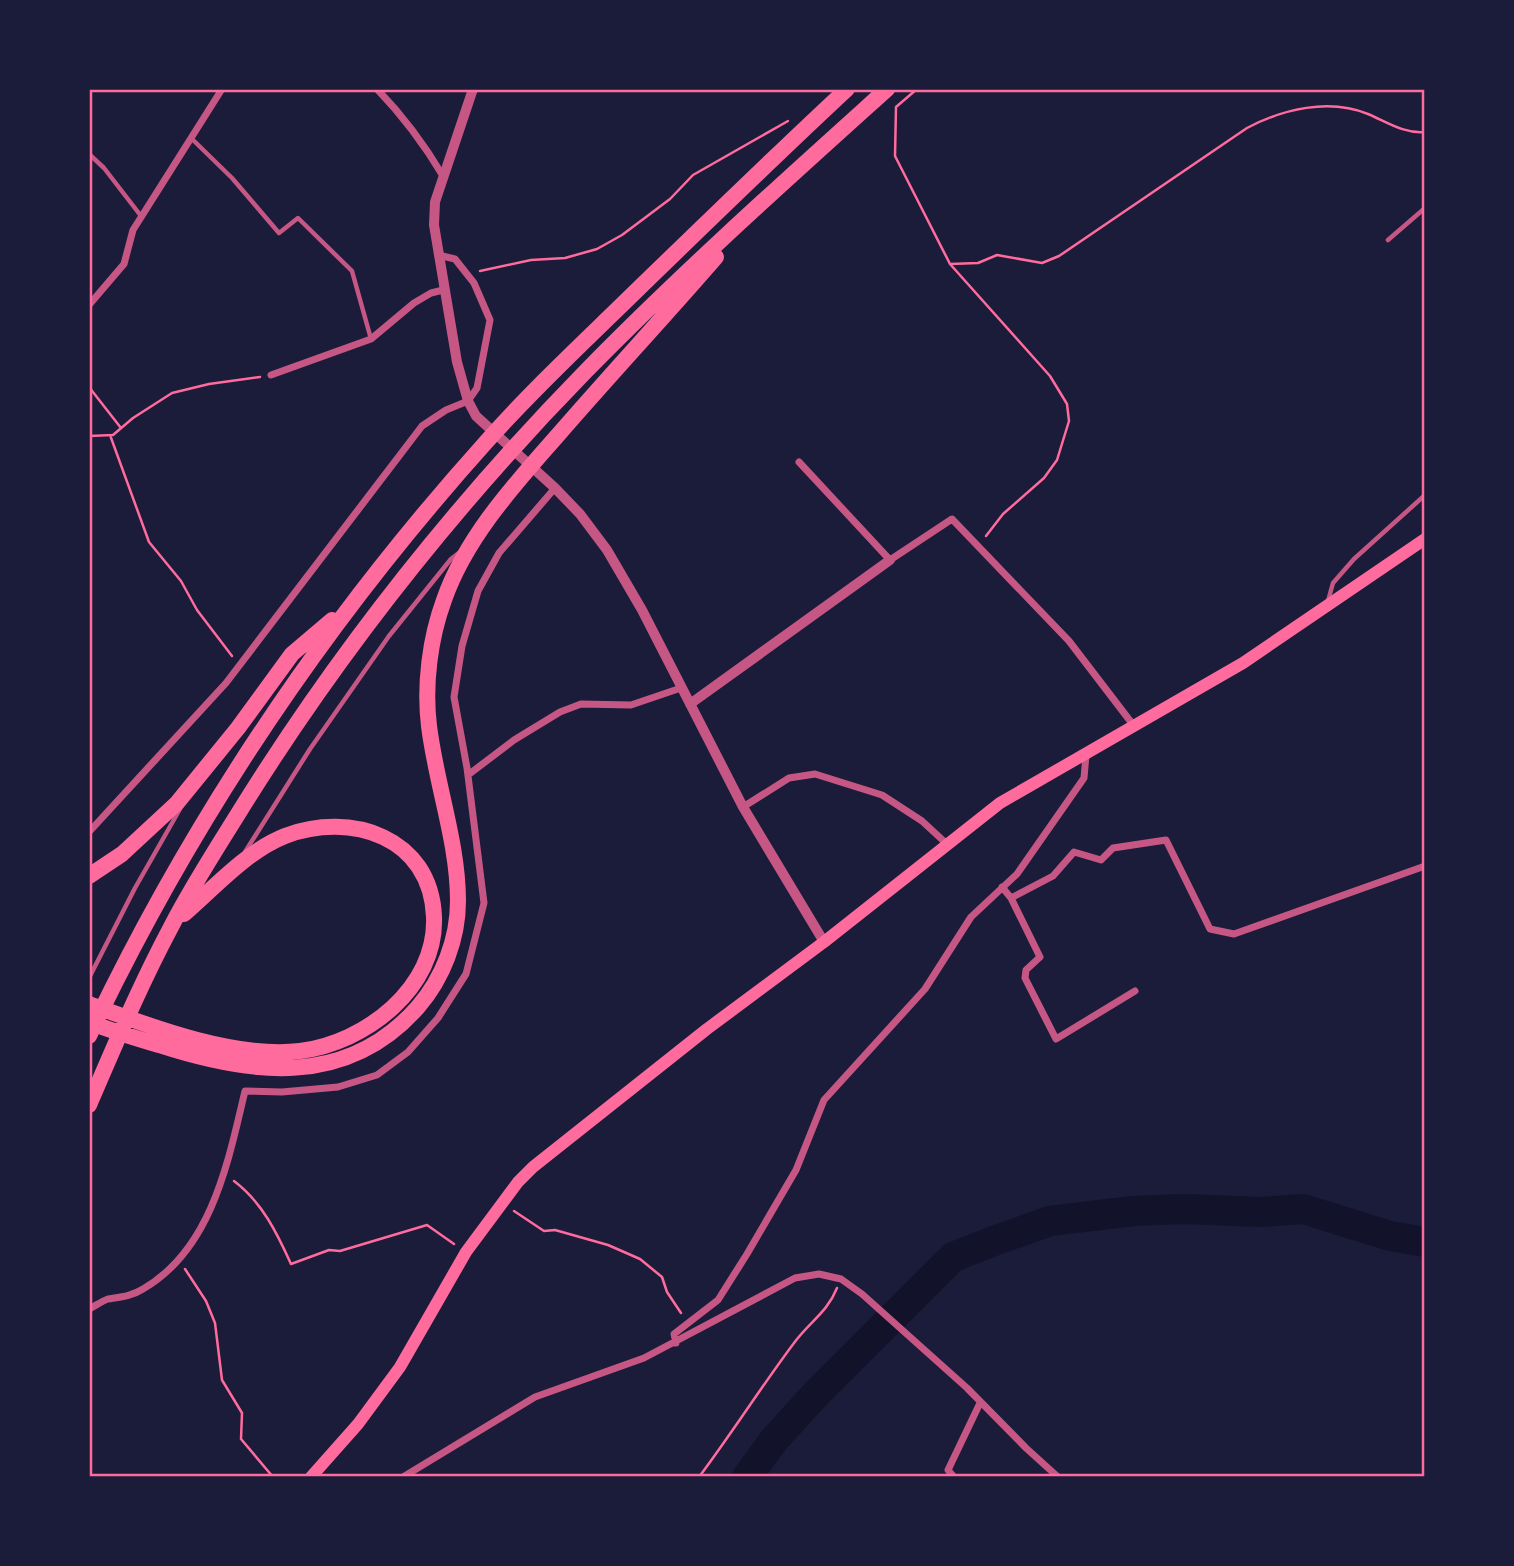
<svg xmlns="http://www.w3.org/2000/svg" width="1514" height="1566" font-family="Poppins,sans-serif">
<rect width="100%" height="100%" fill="#1b1b3a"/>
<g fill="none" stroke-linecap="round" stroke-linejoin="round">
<path stroke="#12122b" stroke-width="30" d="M747,1477L774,1440L814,1396L953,1257L999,1239L1050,1221L1133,1211L1184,1209L1261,1212L1303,1209L1390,1236L1425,1242"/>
<path stroke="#ff6b9d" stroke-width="2.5" d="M917,89L896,107L895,156L950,264L1050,376L1067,404L1069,421L1057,460L1044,478L1003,514L986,536
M950,264L978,263L997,255L1042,263L1059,256L1247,128C1283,109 1329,98 1368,114C1387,122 1404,134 1425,132
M480,271L531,260L565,258L597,249L622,235L670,199L693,175L788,121
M89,387L121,428
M110,435L149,542L181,581L197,610L232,656
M89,436L113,435L133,418L172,393L209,384L260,377
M234,1181C262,1202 277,1233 291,1264L329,1250L340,1251L427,1225L454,1244
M514,1211L544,1231L555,1230L608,1245L640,1259L662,1277L667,1292L681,1313
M185,1269L206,1301L215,1323L222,1380L242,1413L241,1439L273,1477
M699,1477C732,1433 761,1387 794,1343C809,1322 827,1313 837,1288"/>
<path stroke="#c65784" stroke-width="4.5" d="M192,139L232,178L279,233L298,218L352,271L371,339
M89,154L104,168L141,216
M1388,240L1425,208
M1328,601L1333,583L1354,559L1425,495
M245,852L310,749L389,636L451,559L460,552
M89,978L135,888L180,809"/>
<path stroke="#c65784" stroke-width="7" d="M377,89C403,116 424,144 443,176
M89,305L124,264L133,230L222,89
M271,375L371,339L414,303L431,293L443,290
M799,462L890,560L952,519L1069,641L1134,726
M468,775L514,740L560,712L581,704L631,705L681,688
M743,807L789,778L815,774L882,795L922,821L948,845
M89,832L226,683L422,426L446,410L468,401L477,388L490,320L474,283L455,259L438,255
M1002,887L1011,898L1053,876L1074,852L1101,860L1113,848L1166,840L1210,929L1234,934L1425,866
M1011,898L1040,957L1026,970L1025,978L1056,1039L1135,991
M89,1309C95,1306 102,1301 108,1299C120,1297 132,1296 143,1289C212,1249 228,1162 245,1091L282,1092L338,1087L377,1075L408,1052L438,1018L466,974L484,903L467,768L454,697L462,646L478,591L499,553L555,488
M676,1343L674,1334L718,1300L747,1254L796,1170L824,1100L925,989L971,917L1017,874L1084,778L1086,755
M403,1477L535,1397L644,1358L795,1278L819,1274L841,1279L862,1294L967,1388L1026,1448L1058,1477
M954,1477L948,1470L980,1403"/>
<path stroke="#c65784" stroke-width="10" d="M473,89L435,202L434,225L457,362L468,401L476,416L555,488L580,514L607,550L642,610L743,807L824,942
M690,704L890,560"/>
<path stroke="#ff6b9d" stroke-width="12" d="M311,1477L358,1424L400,1367L466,1252L518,1182L533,1167L707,1029L824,942L1000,803L1243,663L1425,539"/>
<path stroke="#ff6b9d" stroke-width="16" d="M89,876L122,854L177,803L238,728L292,654L332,620
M89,1004C149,1026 235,1059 300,1051C365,1043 437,988 434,917C431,837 351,811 285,836C247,851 215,887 184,914
M89,1022C112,1031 135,1038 159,1045C251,1075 347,1088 418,1007C443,978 458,939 458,901C458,842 436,784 429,726C424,685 430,638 444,600C466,537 515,484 558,435C610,375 664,317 716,257
M89,1036C192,819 327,619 487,441C533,389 585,341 634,293C705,224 775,156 847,89
M89,1105C115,1045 140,985 171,927C191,888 215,851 238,814C337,654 454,506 586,371C682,273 785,181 887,89"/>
</g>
<rect width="1514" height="1566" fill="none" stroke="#1b1b3a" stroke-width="182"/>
<rect x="91" y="91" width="1332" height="1384" fill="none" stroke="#ff6b9d" stroke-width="2.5"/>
</svg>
